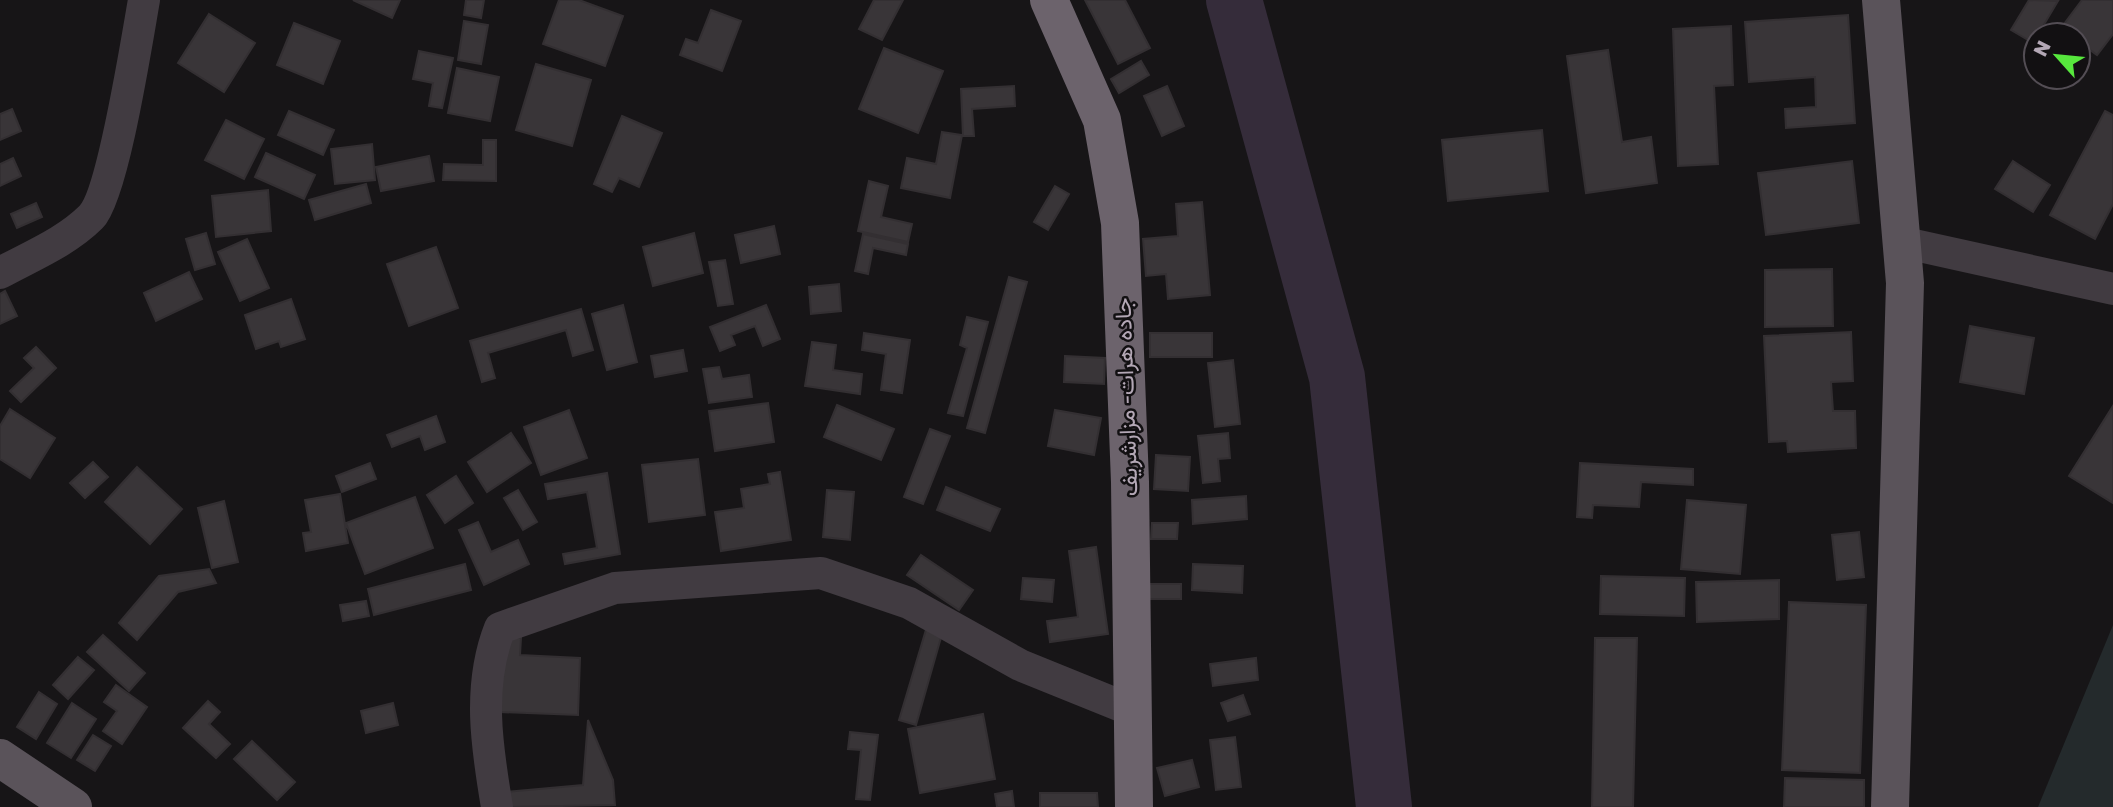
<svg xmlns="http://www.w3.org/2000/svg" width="2113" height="807" font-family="'Golos Text',Vazirmatn,sans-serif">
<rect width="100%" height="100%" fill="#171517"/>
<path fill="#242a2c" d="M2113,625V807H2038Z"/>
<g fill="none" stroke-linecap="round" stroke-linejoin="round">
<path stroke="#352c3a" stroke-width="56" d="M1234,0L1337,377L1384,807"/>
</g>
<path fill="#393538" stroke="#332f32" stroke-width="2" d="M353,0H400L392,18Z
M466,0H484L481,18L464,15Z
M559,0H579L623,16L605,66L543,44Z
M874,0H903L882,40L859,29Z
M1085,0H1125L1150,48L1118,64Z
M2029,0L2058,1L2033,43L2011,30Z
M2082,0H2113V34L2097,55L2078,41V35H2070L2061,28Z
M711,10L741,21L722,71L680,55L686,39L698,43Z
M209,14L255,43L224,92L178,63Z
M1848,15L1855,123L1786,128L1785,109L1816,107L1815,77L1749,82L1745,22Z
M464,21L488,25L481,64L458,60Z
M294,23L340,41L323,84L277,65Z
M1731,26L1733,85L1714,86L1718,164L1678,166L1673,29Z
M884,48L943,71L918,133L859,109Z
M1608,50L1622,142L1651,137L1657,183L1586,193L1567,56Z
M419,51L453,58L442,108L429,106L433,83L413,79Z
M1141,61L1149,75L1119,93L1111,79Z
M536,64L591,80L572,146L516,130Z
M457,68L499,77L490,121L448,113Z
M1014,86L1015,106L972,109L974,136H963L961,89Z
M1167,86L1184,126L1162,136L1144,96Z
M12,109L21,131L0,140V114Z
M289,111L334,130L323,155L278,135Z
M2105,111L2113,115V204L2095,239L2050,215Z
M622,116L662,133L639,187L619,178L612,192L594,184Z
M226,120L264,139L244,179L205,160Z
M1542,130L1548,191L1448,201L1442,140Z
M942,132L962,135L950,198L901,188L907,158L936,164Z
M483,140H496V181L443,180L444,164L483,165Z
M372,144L375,180L335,184L331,149Z
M266,153L315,175L304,199L255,177Z
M429,156L434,181L381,191L376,167Z
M13,158L21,176L0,186V164Z
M1852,161L1859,223L1766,235L1758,173Z
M2013,161L2050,185L2033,212L1995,189Z
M869,181L888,186L881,217L912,224L908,242L858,231Z
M366,184L371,203L315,220L309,200Z
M1055,186L1069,194L1048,230L1034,222Z
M268,190L271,231L216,237L212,196Z
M1202,202L1210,295L1168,299L1166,274L1146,276L1143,239L1178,236L1176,204Z
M36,203L42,217L17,228L11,214Z
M774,226L780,254L741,263L735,235Z
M206,233L215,264L195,270L186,239Z
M694,233L703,273L653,286L643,247Z
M863,234L908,244L906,255L873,248L868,274L855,271Z
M247,239L269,288L240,301L218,252Z
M436,247L458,308L409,326L387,264Z
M725,260L733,304L718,306L709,262Z
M1832,269L1833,326L1765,327V270Z
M189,272L202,299L156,321L144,293Z
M1009,277L1027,282L985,433L967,428Z
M839,284L841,311L811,314L809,287Z
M5,291L17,316L0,324V294Z
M291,299L305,339L281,347L279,341L256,349L245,315Z
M623,305L637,362L607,370L592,314Z
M766,305L780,339L763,346L755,326L731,335L735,345L720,351L710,327Z
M581,309L593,350L573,356L566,330L488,353L495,378L482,382L470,341Z
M967,317L988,322L963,416L948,413L967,348L960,345Z
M1970,326L2034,338L2024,394L1960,382Z
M1851,332L1853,381L1831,382L1833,411H1855L1856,448L1788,452L1787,441L1769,442L1764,336Z
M864,333L910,340L902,393L881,390L886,354L862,350Z
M1150,333H1212V357H1150Z
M812,342L836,345L833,370L862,374L860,394L805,386Z
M36,347L56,368L21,402L10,391L34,368L24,358Z
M683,350L687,371L655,377L651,356Z
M1065,356L1105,358L1104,384L1064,382Z
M1233,360L1240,424L1215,427L1208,363Z
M719,367L722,379L749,375L752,397L709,403L703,369Z
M768,403L774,442L715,451L709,411Z
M837,405L894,429L881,460L824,437Z
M2113,406V503L2069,476Z
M10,409L55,438L30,478L0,459V426Z
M569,410L587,458L541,475L524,427Z
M1055,410L1101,418L1094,455L1048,446Z
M436,416L445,442L425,450L420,436L392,447L387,435Z
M930,429L950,436L923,504L904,497Z
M511,433L531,463L487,492L468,462Z
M1228,433L1230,458L1218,459L1220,481L1203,483L1198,436Z
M1156,455L1190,457L1188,491L1154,489Z
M698,459L705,515L649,522L642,465Z
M93,462L108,477L85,498L70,483Z
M370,463L376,479L342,492L336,476Z
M1580,463L1693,469V485L1641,482L1639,507L1593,505L1592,518L1577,517Z
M137,467L182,509L150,544L105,502Z
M780,472L791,540L721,551L715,512L744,508L741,489L770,484L768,474Z
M607,473L620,554L565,564L563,554L597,548L587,492L548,499L545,484Z
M456,476L473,503L445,523L427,495Z
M946,487L1000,509L990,531L937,510Z
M518,490L537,522L523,530L504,498Z
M827,490L854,492L850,540L823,537Z
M340,494L348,543L306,551L303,533L311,532L305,500Z
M1246,496L1247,519L1193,524L1192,500Z
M415,497L433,548L365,574L346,523Z
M1687,500L1746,505L1740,574L1681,569Z
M224,501L238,562L212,568L198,508Z
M478,522L491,552L518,540L529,564L484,585L459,530Z
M1152,523H1178L1177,539H1151Z
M1859,532L1864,577L1837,580L1832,535Z
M1096,547L1108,634L1050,642L1047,621L1078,617L1069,551Z
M921,555L973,590L959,610L907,575Z
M465,564L471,590L374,615L368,589Z
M1193,564L1243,566L1242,593L1192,590Z
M209,569L216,583L178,592L137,640L119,623L159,576Z
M1601,576L1685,578L1684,616L1600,614Z
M1023,578L1054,580L1052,602L1021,599Z
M1779,580V619L1697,622L1696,582Z
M1149,584H1181V599H1149Z
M366,601L369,616L343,621L340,605Z
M1789,602L1866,605L1860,773L1782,770Z
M928,623L944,627L916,725L899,720Z
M103,635L145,673L129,691L87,652Z
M503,638H521L520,655L580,658L578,715L500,712Z
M1595,638H1637L1633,807H1592Z
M78,657L94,670L68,699L53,685Z
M1256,658L1258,680L1213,686L1210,664Z
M116,685L147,707L122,744L103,731L117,711L104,702Z
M39,692L57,704L36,739L17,727Z
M1243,695L1250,714L1228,721L1221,703Z
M208,701L220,712L209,724L230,744L216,758L183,728Z
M72,703L96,719L71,758L47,743Z
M393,703L398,725L366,733L361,711Z
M983,714L995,779L920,793L908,729Z
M588,720L613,780L615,805L508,807L506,792L583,785Z
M850,732L878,735L870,800L856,799L861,750L848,749Z
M93,735L111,746L95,771L77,760Z
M1235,737L1241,787L1216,790L1210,740Z
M252,741L295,782L277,800L234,759Z
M1192,760L1199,787L1165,796L1157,768Z
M1785,778L1864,780V807H1784Z
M1012,791L1014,807H997L995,794Z
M1040,793H1097L1098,807H1040Z"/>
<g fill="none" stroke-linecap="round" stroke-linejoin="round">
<path stroke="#413b41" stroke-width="32" d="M1901,242L2113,289
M0,273C31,256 66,242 91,217C113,195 137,39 144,0
M497,807C487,748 477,686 500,628L615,588L821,573L909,603L1020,665L1131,710"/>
<path stroke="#5a535a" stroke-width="38" d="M1881,0L1905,283L1890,807
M0,758L73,807"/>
<path stroke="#6c636c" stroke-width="38" d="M1049,0L1102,120L1120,223L1130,482L1134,807"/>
</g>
<g text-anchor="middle" stroke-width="5" stroke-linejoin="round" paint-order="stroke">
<g font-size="23" fill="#b4a8b6" stroke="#121012">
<text transform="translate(1126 397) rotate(-92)" y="8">جاده هرات- مزارشریف</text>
</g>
</g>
<g transform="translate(2057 56) rotate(297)"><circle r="33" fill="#121012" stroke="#534d54" stroke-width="2"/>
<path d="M0-5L12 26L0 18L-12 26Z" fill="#57e73d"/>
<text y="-10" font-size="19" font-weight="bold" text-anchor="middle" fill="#b4a8b6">N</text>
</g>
</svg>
